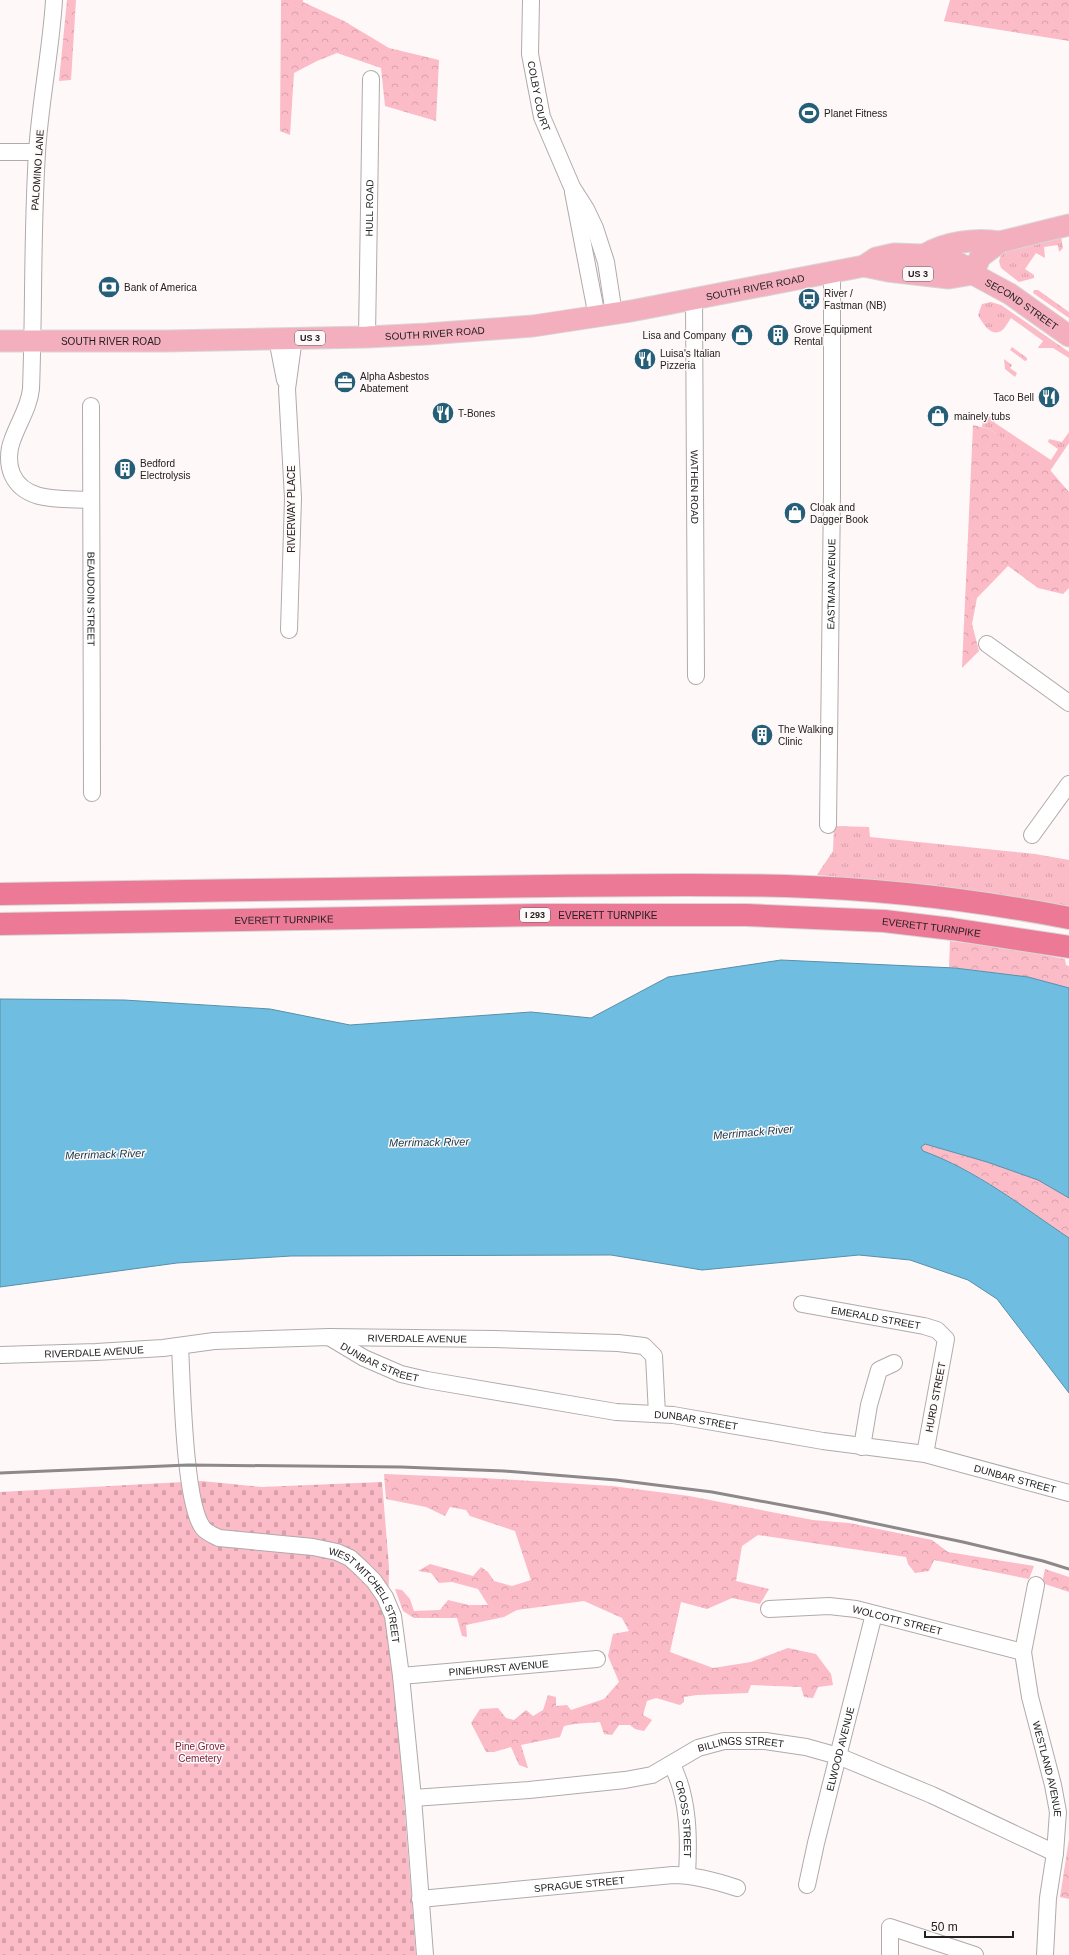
<svg xmlns="http://www.w3.org/2000/svg" width="1069" height="1955" font-family="Arial,sans-serif">
<defs>
<pattern id="grass-tufts" width="24" height="20" patternUnits="userSpaceOnUse"><rect width="24" height="20" fill="#fbbbc7"/><path d="M3 7l-1-3M5 7V3M7 7l1-3M15 17l-1-3M17 17v-4M19 17l1-3" fill="none" stroke="#d7a0ab"/></pattern>
<pattern id="forest-crowns" width="20" height="18" patternUnits="userSpaceOnUse"><rect width="20" height="18" fill="#fbbbc7"/><path d="M2 6a3 3 0 1 1 6 0M12 15a3 3 0 1 1 6 0" fill="none" stroke="#d7a0ab"/></pattern>
<pattern id="cemetery-stones" width="16" height="16" patternUnits="userSpaceOnUse"><rect width="16" height="16" fill="#fbbbc7"/><path d="M2 7V4a2 2 0 0 1 4 0v3zM10 15v-3a2 2 0 0 1 4 0v3z" fill="#d7a0ab"/></pattern>
</defs>
<rect width="100%" height="100%" fill="#fef8f9"/>
<path fill="url(#grass-tufts)" d="M1061,237L1063,248L1059,252L1058,245L1044,247L1045,258L1036,253L1025,269L1034,275V278L1019,282L1001,268L999,261L1001,255L1009,248Z
M1034,290H1038L1069,312V318L1033,293Z
M991,302L1001,305L1069,352V358L1053,348H1038L1043,341L1011,318C1008,322 1005,329 1001,331C990,337 982,322 978,315L982,304Z
M1012,347L1027,358V360L1025,361L1010,350Z
M1004,359L1012,365L1010,368L1017,373L1015,377L1005,369Z
M991,416L995,423L1051,460L1058,449L1048,442L1049,439L1062,442L1069,432V443L1050,471L989,429L982,427L983,418Z
M834,826L869,827L870,837L1035,854L1069,860V906L948,887L817,875L833,851Z"/>
<path fill="url(#forest-crowns)" d="M67,0H76L71,80L59,81Z
M281,0H303V2L344,21L389,48L439,60L436,121L385,106L381,68L337,53L317,61L294,73L290,135L280,131Z
M950,0H1069V41L944,21Z
M973,425L989,429L1050,470L1069,492V588L1063,594L1038,588L1008,566L977,598L972,624L979,651L962,668Z
M950,941L1008,948L1065,959L1066,965L1069,966V988L1028,977L949,967Z
M924,1144L987,1162L1038,1180L1069,1198V1238C1023,1207 976,1169 923,1151L921,1146Z
M384,1474L483,1478L612,1486L689,1496L813,1520L849,1523L932,1540L948,1552L1034,1566L1029,1579L934,1560L929,1571L915,1573L908,1564L906,1557L758,1535L742,1546L736,1581L769,1589L760,1604L732,1598L707,1609L681,1602L670,1652L713,1668L751,1662L788,1648L816,1654L831,1674L833,1685L818,1687L813,1698L804,1697L801,1687L751,1685L748,1693L697,1695L684,1697V1702L680,1705L656,1698L647,1701L643,1715L652,1720L644,1731L635,1729L630,1725H619L612,1735L604,1734L600,1722L574,1724L564,1726L560,1737L521,1745L528,1768L519,1765L511,1747L494,1752H486L471,1723L480,1709L498,1708L506,1718L514,1720L526,1710L533,1716L543,1710L548,1695L556,1697V1706L567,1705L571,1710L604,1699L619,1682L608,1656L613,1634L629,1631L622,1618L584,1601L517,1610L504,1617L466,1625L467,1637L462,1636L457,1618H414L403,1611L395,1589L402,1590L410,1599L414,1611L440,1610L448,1600L469,1605H488L478,1589L452,1582L439,1583L431,1573L418,1571L430,1564L473,1576L481,1567L488,1572L494,1581L512,1586L531,1580L515,1531L470,1516L466,1510L450,1507L445,1516L426,1507L386,1499Z
M1045,1569L1069,1577V1592L1042,1583Z
M1069,1839V1899L1060,1897Z"/>
<path fill="url(#cemetery-stones)" d="M202,1481L262,1487L382,1482L389,1567L388,1621L394,1673L416,1955H0V1492Z"/>
<path fill="#6fbee2" stroke="#588fa8" d="M781,960L955,968L1028,977L1069,988V1198L1038,1180L987,1162L925,1144L921,1147L923,1151C976,1170 1023,1207 1069,1238V1393L997,1299L968,1280L910,1260L859,1255L702,1270L611,1255L291,1256L177,1263L0,1287V999L124,1000L270,1009L350,1025L531,1012L591,1018L668,977Z"/>
<g fill="none" stroke-linecap="round" stroke-linejoin="round">
<g stroke="#b1aaab" stroke-width="18">
<g id="minor">
<path d="M54,0C51,51 40,102 37,153C32,232 34,310 31,389C29,408 18,423 12,441C8,451 8,464 12,474C25,504 64,498 91,500"/>
<path id="s1" d="M531,0L530,54L542,117L572,187L586,209L595,228L606,262L614,314"/>
<path d="M0,152H37"/>
<path d="M573,192L597,317"/>
<path id="s2" d="M694,299L696,676"/>
<path id="s3" d="M367,337L371,79"/>
<path d="M277,339L285,380"/>
<path id="s4" d="M91,406L92,793"/>
<path d="M289,630L293,498L287,389L294,338"/>
<path d="M987,644L1069,703"/>
<path id="s5" d="M828,825L832,492V271"/>
<path d="M1032,835L1069,784"/>
<path id="s6" d="M802,1304L924,1326L937,1330L946,1339L925,1454"/>
<path id="s7" d="M329,1337L364,1358L401,1374L427,1380L616,1412L673,1415L823,1441L925,1454L1069,1493"/>
<path id="s8" d="M180,1346C182,1381 184,1504 203,1528C207,1533 213,1535 219,1538L313,1547L337,1552L350,1558L361,1568L374,1581L385,1597L393,1616L401,1676L413,1798L425,1955"/>
<path id="s9" d="M0,1355L96,1352L163,1348L214,1341L329,1337L494,1339L618,1343L644,1346L654,1356L657,1414"/>
<path d="M862,1447L869,1405L879,1370L894,1363"/>
<path id="s10" d="M1036,1585L1023,1652L1030,1697L1053,1785L1058,1812L1055,1853L1048,1898L1045,1955"/>
<path id="s11" d="M769,1609L829,1606L856,1609L1023,1652"/>
<path id="s12" d="M401,1676L597,1659"/>
<path id="s13" d="M672,1765C689,1798 689,1839 687,1875"/>
<path id="s14" d="M413,1798L529,1790L625,1780L652,1775L698,1748L724,1741H765L806,1747L838,1756L932,1795L1055,1853"/>
<path id="s15" d="M807,1885L816,1843L874,1614"/>
<path id="s16" d="M420,1899L673,1875C695,1875 716,1881 737,1888"/>
<path d="M890,1955V1927L975,1955"/>
</g>
</g>
<g stroke="#d7d7d7" stroke-width="23">
<g id="major">
<path d="M924,255C945,242 976,238 1000,242"/>
<path d="M864,266L888,271L949,278L973,274"/>
<path d="M973,274L980,257L1000,242L1069,225"/>
<path id="s17" d="M0,341H166L367,337L427,334L533,326L631,311L864,266L876,258L894,254L923,255L953,260L964,266L973,274L1010,294L1069,336"/>
</g>
</g>
<g stroke="#d7d7d7" stroke-width="24">
<g id="highway">
<path d="M0,894C183,892 366,887 549,886C628,885 707,884 786,886C879,889 977,900 1069,918"/>
<path id="s18" d="M0,924L540,915H746L884,921L952,929L1069,947"/>
</g>
</g>
<use href="#minor" stroke="#fff" stroke-width="16"/>
<use href="#major" stroke="#f4afbf" stroke-width="21"/>
<use href="#highway" stroke="#ec7995" stroke-width="22"/>
<path stroke="#8d898a" stroke-width="3" d="M0,1473L188,1465L401,1467L504,1471L616,1480L712,1492L825,1513L963,1542L1043,1561L1069,1569"/>
</g>
<defs>
<g id="stadium-disc" transform="scale(1.15)"><circle r="9.5" fill="#245e77" stroke="#fef8f9"/><path d="M0-5a6.5 5 0 1 0 0 10a6.5 5 0 1 0 0-10ZM-3.5-1.8h7v3.6h-7Z" fill="#fff"/></g>
<g id="bank-disc" transform="scale(1.15)"><circle r="9.5" fill="#245e77" stroke="#fef8f9"/><path d="M-6-4H6V4H-6ZM0-2.3a2.3 2.3 0 1 0 0 4.6a2.3 2.3 0 1 0 0-4.6Z" fill="#fff"/></g>
<g id="bus-disc" transform="scale(1.15)"><circle r="9.5" fill="#245e77" stroke="#fef8f9"/><path d="M-5-6H5V4H4V6H2V4H-2V6H-4V4H-5ZM-3.5-4V0h7V-4ZM-3.5 1.2v1.5H-2V1.2ZM2 1.2v1.5H3.5V1.2Z" fill="#fff"/></g>
<g id="shop-disc" transform="scale(1.15)"><circle r="9.5" fill="#245e77" stroke="#fef8f9"/><path d="M-5-2.5h2.3a2.7 3.5 0 0 1 5.4 0H5L5.5 6h-11ZM-1.5-2.5h3a1.5 2.3 0 0 0-3 0Z" fill="#fff"/></g>
<g id="building-disc" transform="scale(1.15)"><circle r="9.5" fill="#245e77" stroke="#fef8f9"/><path d="M-4-6H4V6H1V3H-1V6H-4ZM-2.5-4.3h1.7v1.8h-1.7ZM.8-4.3h1.7v1.8H.8ZM-2.5-1h1.7V.8h-1.7ZM.8-1h1.7V.8H.8Z" fill="#fff"/></g>
<g id="restaurant-disc" transform="scale(1.15)"><circle r="9.5" fill="#245e77" stroke="#fef8f9"/><path d="M-5-6h1v4h1v-4h1v4h1v-4h1v5L-1.5 .5V6h-2V.5L-5-1ZM5-6V6H3V1.5H1.5Q1.5-4 5-6Z" fill="#fff"/></g>
<g id="office-disc" transform="scale(1.15)"><circle r="9.5" fill="#245e77" stroke="#fef8f9"/><path d="M-6-3h4V-5.5h4V-3h4V5H-6ZM-1-4.5V-3h2v-1.5ZM-6 0V1H6V0Z" fill="#fff"/></g>
</defs>
<g fill-rule="evenodd">
<use href="#stadium-disc" x="809" y="113"/>
<use href="#bank-disc" x="109" y="287"/>
<use href="#bus-disc" x="809" y="299"/>
<use href="#shop-disc" x="742" y="335"/>
<use href="#building-disc" x="778" y="335"/>
<use href="#restaurant-disc" x="645" y="359"/>
<use href="#office-disc" x="345" y="382"/>
<use href="#restaurant-disc" x="1049" y="397"/>
<use href="#restaurant-disc" x="443" y="413"/>
<use href="#shop-disc" x="938" y="416"/>
<use href="#building-disc" x="125" y="469"/>
<use href="#shop-disc" x="795" y="513"/>
<use href="#building-disc" x="762" y="735"/>
</g>
<g text-anchor="middle" stroke-width="3" stroke-linejoin="round" paint-order="stroke">
<g fill="#fef8f9" stroke="#656162" stroke-width="1">
<rect x="903" y="267" width="30" height="14" rx="3"/>
<rect x="295" y="331" width="30" height="14" rx="3"/>
<rect x="520" y="908" width="30" height="14" rx="3"/>
</g>
<g font-size="9" font-weight="bold" fill="#232021">
<text x="918" y="277">US 3</text>
<text x="310" y="341">US 3</text>
<text x="535" y="918">I 293</text>
</g>
<g font-size="10" fill="#232021" stroke="#fef8f9">
<text dy="4" stroke="none"><textPath href="#s1" startOffset="97">COLBY COURT</textPath></text>
<text transform="translate(37 170) rotate(-86)" y="4">PALOMINO LANE</text>
<text dy="4" stroke="none"><textPath href="#s3" startOffset="129">HULL ROAD</textPath></text>
<text dy="4" stroke="none"><textPath href="#s17" startOffset="759">SOUTH RIVER ROAD</textPath></text>
<text dy="4" stroke="none"><textPath href="#s17" startOffset="1044">SECOND STREET</textPath></text>
<text dy="4" stroke="none"><textPath href="#s17" startOffset="435">SOUTH RIVER ROAD</textPath></text>
<text dy="4" stroke="none"><textPath href="#s17" startOffset="111">SOUTH RIVER ROAD</textPath></text>
<text dy="4" stroke="none"><textPath href="#s2" startOffset="188">WATHEN ROAD</textPath></text>
<text transform="translate(291 509) rotate(-90)" y="4">RIVERWAY PLACE</text>
<text dy="4" stroke="none"><textPath href="#s5" startOffset="241">EASTMAN AVENUE</textPath></text>
<text dy="4" stroke="none"><textPath href="#s4" startOffset="193">BEAUDOIN STREET</textPath></text>
<text dy="4" stroke="none"><textPath href="#s18" startOffset="608">EVERETT TURNPIKE</textPath></text>
<text dy="4" stroke="none"><textPath href="#s18" startOffset="284">EVERETT TURNPIKE</textPath></text>
<text dy="4" stroke="none"><textPath href="#s18" startOffset="932">EVERETT TURNPIKE</textPath></text>
<text dy="4" stroke="none"><textPath href="#s6" startOffset="75">EMERALD STREET</textPath></text>
<text dy="4" stroke="none"><textPath href="#s9" startOffset="418">RIVERDALE AVENUE</textPath></text>
<text dy="4" stroke="none"><textPath href="#s9" startOffset="94">RIVERDALE AVENUE</textPath></text>
<text dy="4" stroke="none"><textPath href="#s7" startOffset="57">DUNBAR STREET</textPath></text>
<text transform="translate(935 1397) rotate(-79)" y="4">HURD STREET</text>
<text dy="4" stroke="none"><textPath href="#s7" startOffset="380">DUNBAR STREET</textPath></text>
<text dy="4" stroke="none"><textPath href="#s7" startOffset="705">DUNBAR STREET</textPath></text>
<text dy="4" stroke="none"><textPath href="#s8" startOffset="376">WEST MITCHELL STREET</textPath></text>
<text dy="4" stroke="none"><textPath href="#s11" startOffset="130">WOLCOTT STREET</textPath></text>
<text dy="4" stroke="none"><textPath href="#s12" startOffset="98">PINEHURST AVENUE</textPath></text>
<text dy="4" stroke="none"><textPath href="#s14" startOffset="337">BILLINGS STREET</textPath></text>
<text dy="4" stroke="none"><textPath href="#s15" startOffset="140">ELWOOD AVENUE</textPath></text>
<text dy="4" stroke="none"><textPath href="#s10" startOffset="188">WESTLAND AVENUE</textPath></text>
<text dy="4" stroke="none"><textPath href="#s13" startOffset="56">CROSS STREET</textPath></text>
<text dy="4" stroke="none"><textPath href="#s16" startOffset="160">SPRAGUE STREET</textPath></text>
</g>
<g font-size="10" fill="#232021" stroke="#fef8f9" text-anchor="start">
<text x="824" y="117">Planet Fitness</text>
<text x="124" y="291">Bank of America</text>
<text x="824" y="297">River /<tspan x="824" dy="12">Fastman (NB)</tspan></text>
<text x="794" y="333">Grove Equipment<tspan x="794" dy="12">Rental</tspan></text>
<text x="726" y="339" text-anchor="end">Lisa and Company</text>
<text x="660" y="357">Luisa's Italian<tspan x="660" dy="12">Pizzeria</tspan></text>
<text x="360" y="380">Alpha Asbestos<tspan x="360" dy="12">Abatement</tspan></text>
<text x="1034" y="401" text-anchor="end">Taco Bell</text>
<text x="458" y="417">T-Bones</text>
<text x="954" y="420">mainely tubs</text>
<text x="140" y="467">Bedford<tspan x="140" dy="12">Electrolysis</tspan></text>
<text x="810" y="511">Cloak and<tspan x="810" dy="12">Dagger Book</tspan></text>
<text x="778" y="733">The Walking<tspan x="778" dy="12">Clinic</tspan></text>
</g>
<g font-size="10" fill="#7a223d" stroke="#fef8f9">
<text x="200" y="1750">Pine Grove<tspan x="200" dy="12">Cemetery</tspan></text>
</g>
<g font-size="11" font-style="italic" fill="#123645" stroke="#fef8f9">
<text transform="translate(753 1132) rotate(-5)" y="4">Merrimack River</text>
<text transform="translate(429 1142) rotate(-1)" y="4">Merrimack River</text>
<text transform="translate(105 1154) rotate(-2)" y="4">Merrimack River</text>
</g>
</g>
<path d="M925 1931v6h88v-6" fill="none" stroke="#232021" stroke-width="2"/>
<text x="931" y="1931" font-size="12" fill="#232021" stroke="#fef8f9" stroke-width="3" paint-order="stroke">50 m</text>
</svg>
